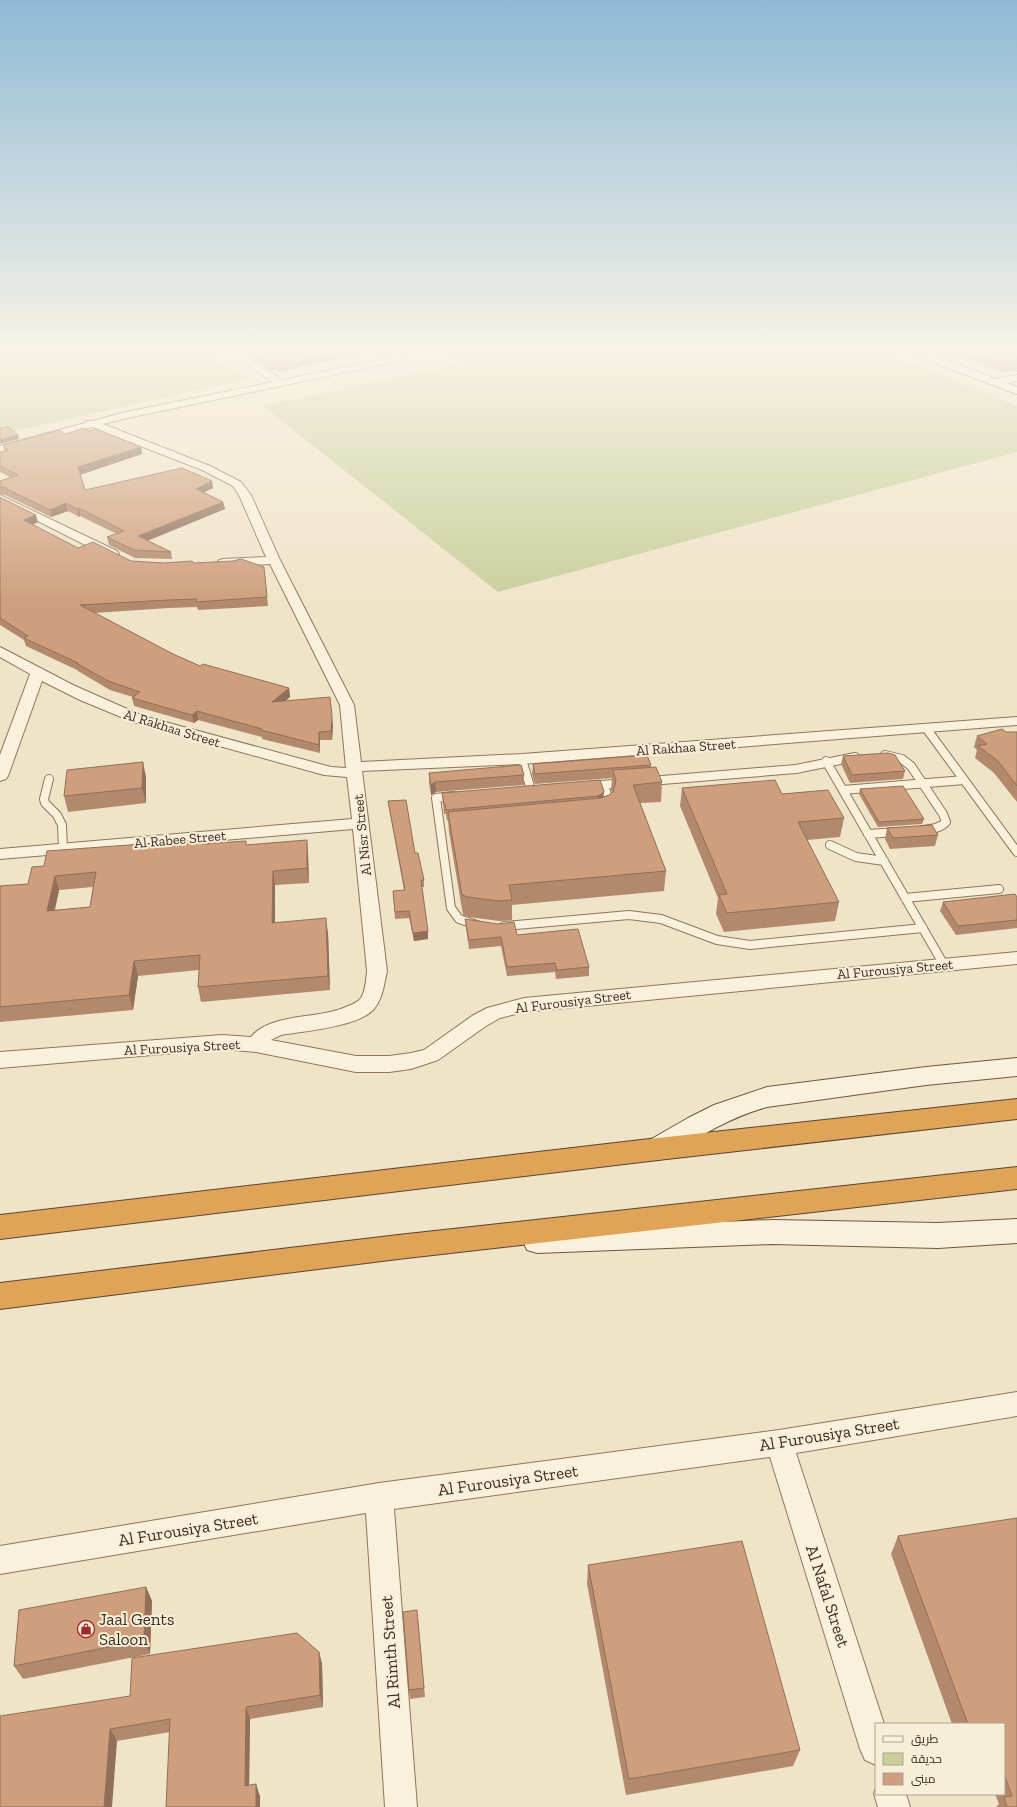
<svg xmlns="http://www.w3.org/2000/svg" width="1017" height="1807" font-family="'Zilla Slab',Cairo,serif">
<rect width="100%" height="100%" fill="#f0e4c8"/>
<path fill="#c9cf9b" d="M0,352H204L249,379L0,434Z
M435,352H885L1017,406V452L498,592L263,406L460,364Z"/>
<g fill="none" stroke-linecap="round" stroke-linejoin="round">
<g stroke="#8d765c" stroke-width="10">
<path id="lane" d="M926,728L1017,852
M885,755L902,759L911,766L943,814L946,822C939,829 931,829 922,830
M522,759L531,790
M826,761L944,965
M49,779L44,799L45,803L57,815L62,825L63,849
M650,781L796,769L855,757
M604,785L609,801L607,807
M590,786L623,783
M843,790L964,780
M453,796L436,798L451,908L459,919L477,925
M868,834L897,832
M830,845L856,857L884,861
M905,898L999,889
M504,926L629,915L661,919L717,940L750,945L923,928"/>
</g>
<g stroke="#8d765c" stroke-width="2">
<path id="street" d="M228,352H239L282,380L389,358L400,352H409L403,359L391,363L127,418L103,424L210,466L241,482L251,495L280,560L354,705L361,762L522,754L1017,717V725L522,764L362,771L387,971C384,984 383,998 374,1009C358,1027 305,1031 281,1035L271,1040L356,1056H389L411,1053L424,1050L472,1016L487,1008L524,998L1017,952V964L524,1012L500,1018L486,1026L438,1060L411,1069L389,1072H356L256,1052L222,1049L0,1068V1052L222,1035L251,1037C271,1012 320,1020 348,1006C353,1004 358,1002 361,998C366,990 366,979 367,971L353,829L0,859V849L352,819L347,777L324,775L133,722L80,700L42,681L8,776L6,779L0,781V755L30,674L0,657V647L73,685L143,716L331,767L346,768L340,705L270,564L223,567L219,566L217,563L219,560L223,559L266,557L239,495L233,486L202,470L92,427L0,452V446L85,423L86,421H93L126,412L273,382Z
M1017,375V381L996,386L991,383L1000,378Z
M0,495L117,551L119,554L117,557H109L0,502Z
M1017,1392V1416L796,1453L884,1724H876V1765L865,1760L860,1749L770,1457L394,1509L417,1807H385L366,1513L0,1574V1546L379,1483L779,1430Z
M876,1788V1794H906L910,1807H878L874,1794Z"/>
</g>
<g stroke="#6f573f" stroke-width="2">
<path id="secondary" d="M910,352H926L1017,387V394L911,354Z
M1017,1058V1076L926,1085L767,1107C731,1117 699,1136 668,1157L658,1160L648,1157L645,1149L648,1141L688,1118L714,1105L767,1087L926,1067Z
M1017,1219V1243L938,1248L772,1244L537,1253L527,1250L523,1241L527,1232L537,1229L772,1220L938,1223Z"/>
</g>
<g stroke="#5b4430" stroke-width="2">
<path id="highway" d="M1017,1099V1119L658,1160L0,1239V1215L658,1138Z
M1017,1167V1189L398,1259L0,1309V1283L398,1235Z"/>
</g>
<use href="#lane" stroke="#faf1dc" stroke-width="8"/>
<use href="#street" fill="#faf1dc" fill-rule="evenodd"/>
<use href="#secondary" fill="#faf1dc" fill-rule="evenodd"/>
<use href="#highway" fill="#e0a458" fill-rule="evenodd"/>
</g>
<path fill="#b2896c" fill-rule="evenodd" d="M242,352H369L278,372L276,370L271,371Z
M946,352H1017V371L1000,372Z
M90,431L141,447L142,454L80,474L85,490L212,481L213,488L204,492L223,502L225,509L147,540L171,552L172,559L135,558L109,545L107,537L117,534L80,516L79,517L68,511L51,517L5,495L0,494V481L10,477L0,472V452L4,451L3,445L66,434Z
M0,497L38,522L33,525L78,548L131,561L164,563H194L265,575L268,606L198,610L197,607L169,608L94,613L173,654L200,666L289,688L290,697L285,701L333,725L332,740H320V753L262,739V737L198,720L194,723L134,706L132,698L133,697L110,690L78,671L77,670L26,646L24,640L0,625Z
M1006,732H1017V802L994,773L975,758L977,750L974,747L977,736Z
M843,756L905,771L903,779L850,783L841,764Z
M533,764L651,765V767L662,782L661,802L640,803L666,871L664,891L512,905V920L499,921L469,917L463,915L449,832L448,820L447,821L446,814H444L443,803L442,793L604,791L603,797L609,795L612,792L611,790L612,778L535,784L532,774Z
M429,773L524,775V785L436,792L431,795L429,783Z
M146,777V803L68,812L64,796Z
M682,788L782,794L844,818L840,837L807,840L839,902L835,921L724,932L716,914L718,898L680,806Z
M860,789L924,819L922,824L878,827L859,794Z
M388,801L415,853L424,880V887H422L428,939L414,941L409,918L395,919L393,891L404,890L389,808Z
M887,828L938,835L935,846L890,849L885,839Z
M203,844L247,845L308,854L309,883L275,885V922L328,933L330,990L201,1002L198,987L199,970L138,976L133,1010L0,1022V886L28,884L44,866ZM93,887L90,907L55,910L59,890Z
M1017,897V928L956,935L940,911L943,902Z
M465,919L517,935L589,967V976L556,979L555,972L507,976L501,946L469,949L466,928Z
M1017,1518V1807H996L999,1804L995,1794H1004V1724H952L891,1554L898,1536Z
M588,1565L800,1750L793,1766L626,1795L587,1584Z
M146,1587L152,1601L150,1654L23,1679L14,1666Z
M418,1620L425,1697L410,1699L409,1690Z
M319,1652L322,1664L323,1707L250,1719L249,1786L260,1796L170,1732L117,1741L0,1807L130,1696Z"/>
<path fill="#916f58" d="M343,352H369L278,372V366Z
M275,365L276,370L271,371V366Z
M18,435L19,439L0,444V440Z
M141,447L142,454L80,475L78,467Z
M212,481L213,488L197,496L196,489Z
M223,502L225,509L140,544L138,536Z
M66,503L68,511L51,517L50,510Z
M79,508L80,516L79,517L77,509Z
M36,515L38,522L25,527L24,520Z
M289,688L290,697L273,711L272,702Z
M197,711L198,720L194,723L192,715Z
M332,716L333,725L332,740L331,731Z
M319,732L320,740V753L319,745Z
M143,762L146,777V803L142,788Z
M435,782L436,792L431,795V785Z
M604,791L603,801L598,806V796Z
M307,840L308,854L309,883L307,868Z
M273,871L275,885V937L272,923Z
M55,876L59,890L51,926L47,911Z
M326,918L328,933L330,990L328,976Z
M428,931V939L414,941L413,933Z
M134,961L138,976L133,1010L129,995Z
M146,1587L152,1601L150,1654L144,1640Z
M319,1652L322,1664L323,1707L320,1695Z
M246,1707L250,1719L249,1797L245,1786Z
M110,1729L117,1741L112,1807H104Z
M256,1784L260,1796V1807H256Z"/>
<path fill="#cf9f7d" stroke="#916f58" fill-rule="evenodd" d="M250,352H343L278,366L275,365L271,366Z
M964,352H1017V365L1001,366Z
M8,427L18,435L0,440V428Z
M83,428L90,431L96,429L141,447L78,467L85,490L182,468L212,481L196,489L223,502L138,536L171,552L134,550L107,537L124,531L79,508L77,509L66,503L50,510L3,487H0V481L18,475L0,466V452L8,450L3,445L59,430L66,434Z
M0,497L36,515L24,520L78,548L93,542L131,561L164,563L192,561L194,563L233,561L241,559L264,567L267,597L196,602L197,599L168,600L80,605L173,654L200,666L203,664L289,688L272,702L330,697L332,716L331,731L319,732V745L261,730L262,729L197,711L192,715L132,698L140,692L108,681L76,663H78L24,638L28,636L0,618Z
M1002,729L1006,732H1017V786L998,761L978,746L987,744L977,736Z
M888,753L895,755L905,771L852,775L843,756Z
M647,755L651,765L535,774L533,764Z
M143,762L142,788L64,796L67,770Z
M521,765L524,775L435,782L431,785L429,773Z
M656,767L662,782L633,785L666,871L509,885L512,900L499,901L468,897L462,895L448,812L601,798L609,795L613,792L616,781L613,770Z
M600,780L604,791L602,794L598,796L446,810L445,804H444L442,793Z
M775,780L782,794L828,790L844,818L798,822L839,902L727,913L719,895L727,894L682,788Z
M903,786L924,819L879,822L860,789Z
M406,800L415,853H418L424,880H421L428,931L413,933L409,911L395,912L393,891L405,890L388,801Z
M932,825L938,835L893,838L887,828Z
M202,840V844L246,841V845L307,840V868L273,871L272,923L326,918L328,976L198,987L200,955L134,961L129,995L0,1007V886L28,884L32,867L44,866L47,851L183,841ZM96,872L90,907L47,911L55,876Z
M1015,894L1017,897V920L958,926L943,902Z
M465,919L498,924L514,922L517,935L578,929L589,967L557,970L555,963L507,967L501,937L469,940Z
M1017,1518V1807H1007L1004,1797L1012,1796L1004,1774V1724H968L898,1536Z
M742,1541L800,1750L629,1779L588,1565Z
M146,1587L144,1640L14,1666L19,1610Z
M417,1610L424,1688L409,1690L403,1612Z
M297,1633L319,1652L320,1695L246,1707L245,1786L256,1784V1807H166L170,1719L110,1729L104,1807H0V1716L130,1696L132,1658Z"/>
<linearGradient id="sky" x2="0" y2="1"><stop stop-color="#8fbad6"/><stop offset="0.58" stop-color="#f8f3e6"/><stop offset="1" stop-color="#f8f3e6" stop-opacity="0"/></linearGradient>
<rect width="1017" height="605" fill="url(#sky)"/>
<defs>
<g id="shop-ring" transform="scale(0.9)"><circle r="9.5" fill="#f7eed8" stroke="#9e2a2b" stroke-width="1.5"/><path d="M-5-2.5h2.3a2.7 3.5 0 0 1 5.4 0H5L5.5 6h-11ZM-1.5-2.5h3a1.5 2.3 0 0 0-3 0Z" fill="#9e2a2b"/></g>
</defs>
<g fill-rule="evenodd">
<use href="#shop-ring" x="86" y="1629"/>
</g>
<g text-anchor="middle" stroke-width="4" stroke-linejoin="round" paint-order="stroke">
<g font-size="14" fill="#3d2e20" stroke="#f7eed8">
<text transform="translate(172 728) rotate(17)" y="5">Al Rakhaa Street</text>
<text transform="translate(686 747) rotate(-4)" y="5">Al Rakhaa Street</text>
<text transform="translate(362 835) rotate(-96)" y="5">Al Nisr Street</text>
<text transform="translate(180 839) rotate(-5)" y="5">Al Rabee Street</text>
<text transform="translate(895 969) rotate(-5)" y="5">Al Furousiya Street</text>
<text transform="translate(573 1001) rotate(-7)" y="5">Al Furousiya Street</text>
<text transform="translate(182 1047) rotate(-3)" y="5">Al Furousiya Street</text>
</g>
<g font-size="17" fill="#3d2e20" stroke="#f7eed8">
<text transform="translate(829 1434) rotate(-9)" y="6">Al Furousiya Street</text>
<text transform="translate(508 1480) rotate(-8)" y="6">Al Furousiya Street</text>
<text transform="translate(188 1529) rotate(-9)" y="6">Al Furousiya Street</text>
<text transform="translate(828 1596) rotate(72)" y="6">Al Nafal Street</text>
<text transform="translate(390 1652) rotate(-94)" y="6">Al Rimth Street</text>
</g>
<g font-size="17" fill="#3d2e20" stroke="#f7eed8" text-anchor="start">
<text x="99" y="1625">Jaal Gents<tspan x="99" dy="20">Saloon</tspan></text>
</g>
</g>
<rect x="875" y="1723" width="130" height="72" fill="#f7eed8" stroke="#ada18e"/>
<rect x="883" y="1736" width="20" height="6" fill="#faf1dc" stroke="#ada18e"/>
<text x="911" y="1743" font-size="12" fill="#3d2e20">طريق</text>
<rect x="883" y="1753" width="20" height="12" fill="#c9cf9b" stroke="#ada18e"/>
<text x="911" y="1763" font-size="12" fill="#3d2e20">حديقة</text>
<rect x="883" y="1773" width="20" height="12" fill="#cf9f7d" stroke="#ada18e"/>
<text x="911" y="1783" font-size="12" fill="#3d2e20">مبنى</text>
</svg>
